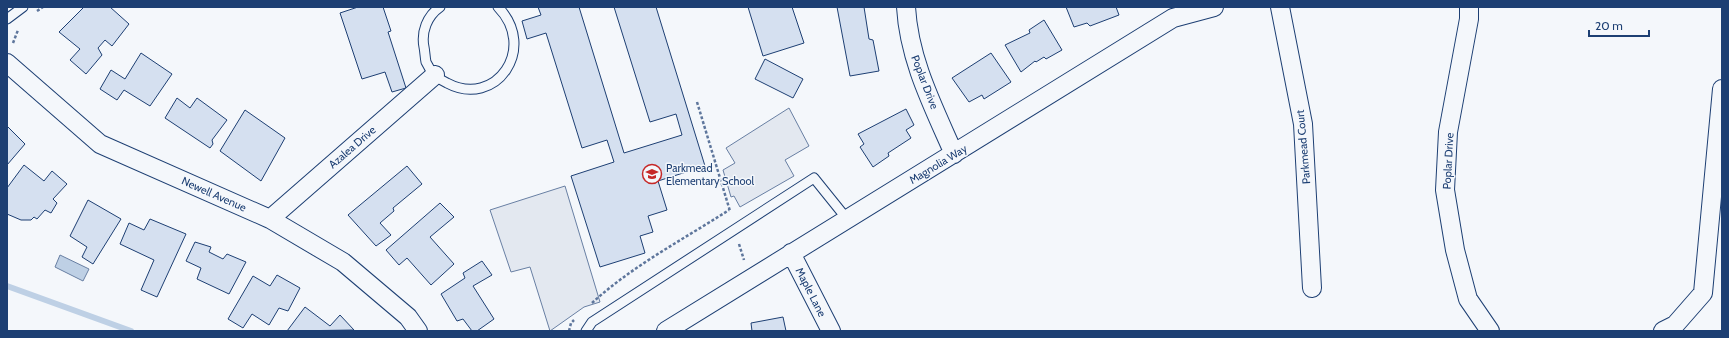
<svg xmlns="http://www.w3.org/2000/svg" width="1729" height="338" font-family="Cabin,sans-serif">
<rect width="100%" height="100%" fill="#f4f7fb"/>
<path fill="#e3e8f0" stroke="#687fa3" d="M789,108L809,146L785,160L794,176L740,207L734,196L731,197L723,170L735,163L726,148Z
M565,186L600,302L584,307L550,331L530,267L511,272L490,210Z"/>
<path fill="#bed0e5" stroke="#687fa3" d="M60,255L89,269L83,281L55,267Z"/>
<g fill="none" stroke-linecap="round" stroke-linejoin="round">
<path stroke="#bed0e5" stroke-width="6" d="M7,286L131,331"/>
</g>
<path fill="#d5e0f0" stroke="#1d3f73" d="M84,7H110L129,24L112,46L105,40L98,48L102,55L86,74L70,60L80,49L59,32Z
M358,7H383L391,31L388,32L406,88L392,92L385,72L362,79L340,13Z
M538,7H579L624,153L682,135L676,114L650,122L614,7H656L705,166L658,181L667,210L648,216L653,232L640,236L645,253L600,267L571,176L614,162L607,140L582,148L546,33L527,39L522,21L541,15Z
M748,7H792L804,43L763,56Z
M837,7H864L869,39L873,40L879,71L850,76Z
M1066,7H1116L1119,15L1090,26L1087,23L1074,27Z
M1044,20L1062,50L1046,59L1044,57L1036,62L1035,61L1021,72L1005,45L1030,33L1029,30Z
M141,53L172,74L150,106L124,90L117,100L100,89L111,70L125,79Z
M991,53L1011,82L984,99L982,95L969,102L952,78Z
M765,59L803,79L793,98L755,79Z
M177,98L190,108L197,98L227,120L212,140L213,144L210,148L165,118Z
M906,109L914,125L906,130L911,138L888,153L889,156L873,167L860,147L864,144L858,134Z
M245,110L285,138L261,181L220,151Z
M7,126L25,144L7,165Z
M24,165L44,181L52,171L67,184L53,199L57,203L51,213L45,210L37,219L34,217L31,220H21L7,214V188Z
M407,166L422,184L393,208L394,211L380,223L391,235L376,246L348,215Z
M88,200L121,219L93,264L82,257L87,247L70,236Z
M440,203L454,217L430,237L454,264L431,285L407,258L399,265L386,250Z
M150,219L186,234L157,297L141,290L154,260L120,244L129,223L144,230Z
M195,242L211,247L209,252L223,259L227,254L246,262L229,294L197,279L201,268L186,261Z
M482,261L492,275L473,286L494,319L477,331H472L463,319L457,321L441,294L465,278L463,273Z
M277,275L300,288L288,311L279,308L269,325L252,314L243,328L228,319L253,276L270,286Z
M305,307L330,326L340,315L354,330L287,331Z
M783,317L786,331H752L751,323Z"/>
<g fill="none" stroke-linecap="round" stroke-linejoin="round">
<g stroke="#1d3f73" stroke-width="11">
<path id="service" d="M440,7C427,16 421,32 424,47C425,52 425,57 426,62C430,71 438,79 447,83C496,109 538,48 498,7
M7,19L23,7
M586,331L592,322L814,178L847,219"/>
</g>
<g stroke="#1d3f73" stroke-width="20">
<path id="minor" d="M906,7C909,60 933,106 954,154
M1280,7L1303,124L1312,288
M1469,7V19L1448,132L1445,190L1455,250L1468,299L1490,331
M7,63L100,144L270,219L343,262L408,317L418,331
M270,219L435,75
M791,253L831,331
M666,331L1173,18L1214,7
M1663,331L1675,325L1703,293L1722,89"/>
</g>
<path stroke="#5e769c" stroke-width="2.5" stroke-dasharray="3 2" stroke-linecap="butt" d="M37,11L43,7
M13,43L18,30
M697,102L730,211
M739,244L744,260
M592,303C632,266 684,239 729,210
M569,331L571,323L574,320"/>
<use href="#service" stroke="#f4f7fb" stroke-width="9"/>
<use href="#minor" stroke="#f4f7fb" stroke-width="18"/>
</g>
<defs>
<g id="school-ring" transform="scale(1)"><circle r="9.5" fill="#f4f7fb" stroke="#c62828" stroke-width="1.5"/><path d="M0-5L7-2L0 1L-7-2ZM-4 1L0 2.5L4 1V4Q0 6-4 4Z" fill="#c62828"/></g>
</defs>
<g fill-rule="evenodd">
<use href="#school-ring" x="652" y="174"/>
</g>
<g text-anchor="middle" stroke-width="3" stroke-linejoin="round" paint-order="stroke">
<g font-size="11" fill="#1d3f73" stroke="#f4f7fb">
<text transform="translate(925 82) rotate(69)" y="4">Poplar Drive</text>
<text transform="translate(352 147) rotate(-41)" y="4">Azalea Drive</text>
<text transform="translate(1303 147) rotate(-95)" y="4">Parkmead Court</text>
<text transform="translate(1448 161) rotate(-87)" y="4">Poplar Drive</text>
<text transform="translate(938 164) rotate(-31)" y="4">Magnolia Way</text>
<text transform="translate(214 194) rotate(24)" y="4">Newell Avenue</text>
<text transform="translate(811 292) rotate(63)" y="4">Maple Lane</text>
</g>
<g font-size="11" fill="#1d3f73" stroke="#f4f7fb" text-anchor="start">
<text x="666" y="172">Parkmead<tspan x="666" dy="13">Elementary School</tspan></text>
</g>
</g>
<rect width="1729" height="338" fill="none" stroke="#1d3f73" stroke-width="16"/>
<path d="M1589 30v6h60v-6" fill="none" stroke="#1d3f73" stroke-width="2"/>
<text x="1595" y="30" font-size="12" fill="#1d3f73" stroke="#f4f7fb" stroke-width="3" paint-order="stroke">20 m</text>
</svg>
